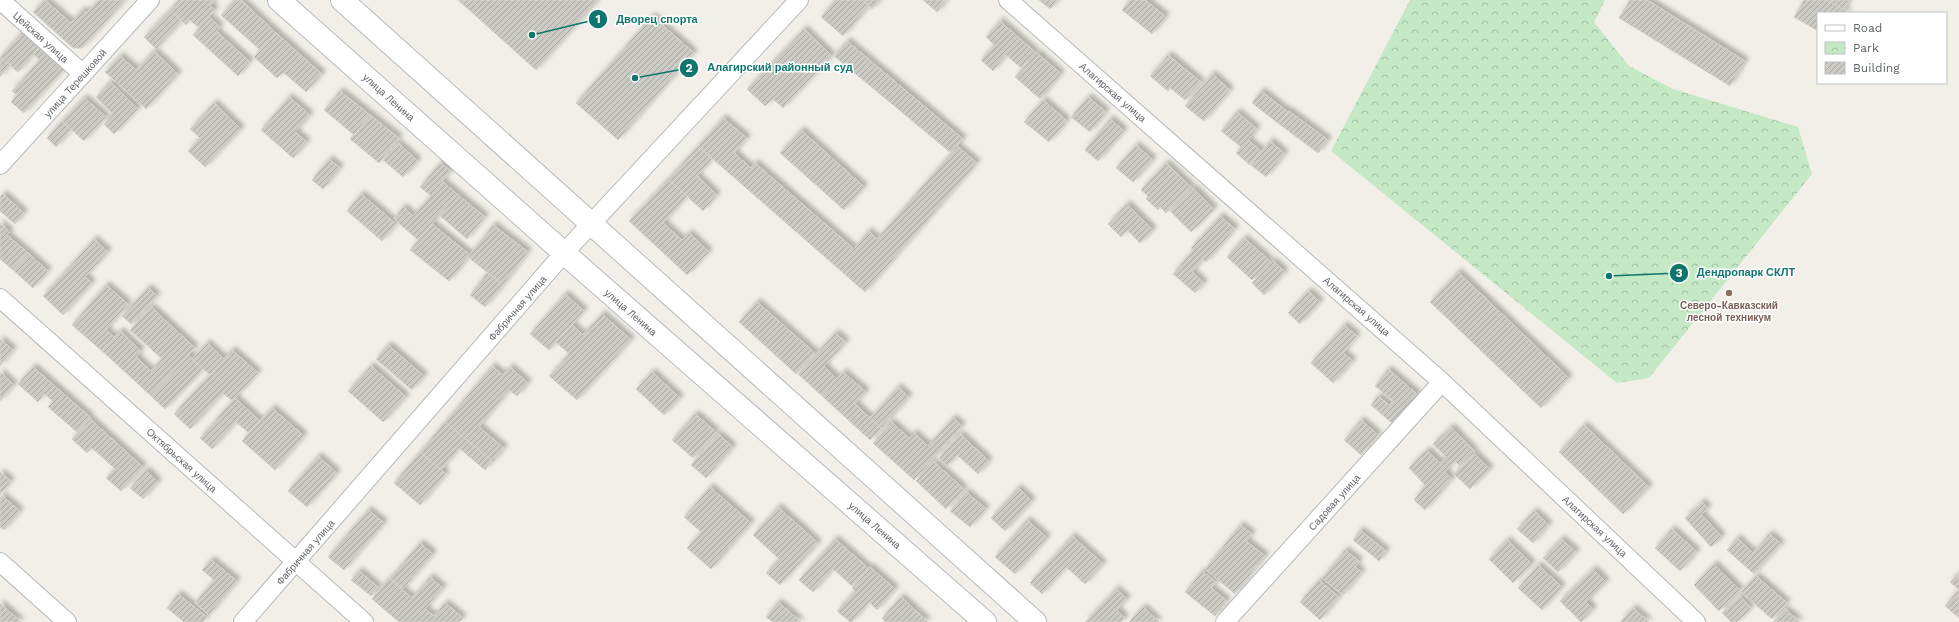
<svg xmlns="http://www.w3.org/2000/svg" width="1959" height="622" font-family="'Work Sans',sans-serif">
<defs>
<pattern id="park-crowns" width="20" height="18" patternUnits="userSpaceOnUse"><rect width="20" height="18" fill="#c5e8c5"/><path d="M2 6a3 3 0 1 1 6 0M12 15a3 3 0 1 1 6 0" fill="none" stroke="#a3c0a4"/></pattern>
<pattern id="building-hatch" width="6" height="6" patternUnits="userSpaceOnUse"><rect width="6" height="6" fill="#cccac5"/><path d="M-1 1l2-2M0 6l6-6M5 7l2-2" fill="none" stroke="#a9a8a4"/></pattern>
<filter id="shadow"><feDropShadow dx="3.5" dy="-3.5" stdDeviation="2" flood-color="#0004"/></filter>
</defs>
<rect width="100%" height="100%" fill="#f1efe8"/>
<path fill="url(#park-crowns)" d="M1410,0H1605L1594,22L1629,66L1673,89L1798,127L1812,174L1649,378L1617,383L1331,151Z"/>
<path fill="url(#building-hatch)" stroke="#d6d1c6" filter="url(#shadow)" d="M45,0L71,23L82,10L87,13L99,0H125L82,48H73L33,12Z
M179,0H215L210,6L215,10L199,28L190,20L186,25L170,10Z
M235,0H241L276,33L260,50L221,15Z
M458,0H598L536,70Z
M835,0H862L869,6L843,36L821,17Z
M862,0H880L872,9Z
M923,0H947L937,12Z
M1039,0H1058L1050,9Z
M1130,0H1145L1166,17L1152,34L1122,10Z
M1630,0H1647L1745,61L1730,86L1619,18Z
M1804,0H1827L1849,13H1818V31L1794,17Z
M1827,0H1849L1843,10Z
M170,10L182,21L156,49L144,37Z
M652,16L694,53L618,140L576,103Z
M209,17L220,27L204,45L193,35Z
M1000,21L1035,52L1021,68L1006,55L993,71L981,60L994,45L986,37Z
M804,29L832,56L783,108L773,99L765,106L747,89Z
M23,31L41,46L18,72L0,57Z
M216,31L250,62L238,76L204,45Z
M276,33L322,74L306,92L283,72L277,78L254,57Z
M847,41L963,139L951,153L834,56Z
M41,46L65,68L24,113L11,102L17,95L12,91L40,60L33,54Z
M154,51L178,74L146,109L105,72L120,56L136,70Z
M1037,53L1061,74L1040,99L1015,77Z
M1168,55L1201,82L1185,100L1170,88L1168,91L1150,76Z
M0,57L10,65L0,77Z
M1212,74L1230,90L1204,121L1185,106Z
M110,82L138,109L114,134L104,124L113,114L96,97Z
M340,91L370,115L354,135L324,110Z
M1261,91L1288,112L1279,124L1252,103Z
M289,97L310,115L295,132L307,142L293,158L261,130Z
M1088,97L1106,112L1090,132L1071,117Z
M84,98L106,117L84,141L62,121Z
M1043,100L1067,121L1049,142L1024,122Z
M214,103L241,129L205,167L188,151L200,138L190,129Z
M1289,111L1328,140L1318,153L1279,124Z
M1237,112L1257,129L1248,140L1261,151L1250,165L1236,153L1241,147L1221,131Z
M370,115L399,138L379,163L350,139Z
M723,118L747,138L734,153L751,168L755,163L854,249L868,231L877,239L957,146L977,163L865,292L698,146Z
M1110,119L1124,131L1098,161L1085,150Z
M62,121L71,130L56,147L47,138Z
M801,130L864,187L844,210L780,153Z
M1270,141L1285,154L1266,177L1251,165Z
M398,143L418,161L403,177L383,160Z
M1136,145L1153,160L1133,182L1116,168Z
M698,146L712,159L697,176L717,195L703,211L668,179Z
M329,159L340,168L323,189L312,180Z
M440,163L451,171L442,181L457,194L418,240L394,219L403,207L413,216L431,196L420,187Z
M1166,163L1191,187L1166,213L1160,207L1158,210L1146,199L1148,196L1141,190Z
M668,179L687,196L663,223L682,240L689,233L709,252L687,275L629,221Z
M1193,188L1214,209L1191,232L1170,211Z
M3,194L24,213L15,224L0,211V197Z
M361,194L396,224L382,241L347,211Z
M457,194L485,217L467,239L439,215Z
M1127,204L1153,230L1140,243L1127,230L1121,237L1108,224Z
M1220,216L1235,229L1206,262L1203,259L1192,272L1204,283L1195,293L1173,274L1193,250L1191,248Z
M0,223L10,232L7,235L28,253L13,270L0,259Z
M432,224L470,255L449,281L410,250Z
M493,225L528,252L503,285L468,257Z
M1244,238L1270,261L1252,280L1227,257Z
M94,239L108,252L85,277L92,283L63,315L43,296Z
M28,253L48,271L33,288L13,270Z
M1273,261L1285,272L1264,295L1252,283Z
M488,272L503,285L485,307L470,295Z
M1458,272L1569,378L1541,408L1430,302Z
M106,285L128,304L106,330L115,338L102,351L72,325Z
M148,288L157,296L131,324L122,316Z
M1308,291L1320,302L1300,324L1288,313Z
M565,294L584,311L549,350L530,334Z
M757,302L815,353L796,374L739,322Z
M151,307L195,348L151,396L124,371L136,357L151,371L162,359L130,330Z
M602,314L631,340L577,400L549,376L569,354L556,342L572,325L583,335Z
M1344,325L1357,336L1343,353L1353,361L1333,383L1311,363Z
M120,331L141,351L124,371L102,351Z
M835,333L846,342L824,366L837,379L822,396L798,374Z
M0,339L13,350L0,366Z
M207,343L224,359L210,375L192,359Z
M388,345L424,376L412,390L376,359Z
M232,350L258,373L232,401L223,393L190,429L174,414Z
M189,355L203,369L165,409L151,396Z
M371,366L406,397L383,422L348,391Z
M492,366L503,375L510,367L528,383L517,396L509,390L479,427L504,448L493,462L445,422Z
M33,367L90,417L77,432L48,407L53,401L44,394L38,402L18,384Z
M1388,369L1418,395L1393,424L1371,405L1378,396L1389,405L1393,401L1375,386Z
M0,372L14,385L0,401Z
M652,372L680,398L664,415L636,389Z
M843,372L866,392L855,404L881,428L870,440L822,396Z
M898,387L909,397L881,428L870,418Z
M235,398L260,421L249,433L236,422L212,449L200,438Z
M272,408L304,436L275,470L242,441Z
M695,414L716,432L693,458L672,440Z
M953,418L962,426L914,480L873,443L891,422L909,438L914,433L928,446Z
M90,419L143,467L121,491L106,478L115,469L92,448L87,453L72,439Z
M1361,420L1378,435L1361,455L1344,440Z
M445,422L492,461L485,470L459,448L441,470L420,452Z
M1584,425L1649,487L1623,514L1559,452Z
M1451,427L1475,452L1460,466L1455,461L1445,472L1452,479L1425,510L1414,500L1425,485L1409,468L1427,450L1440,463L1446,457L1433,444Z
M718,434L733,447L706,478L691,465Z
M960,434L989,461L978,474L957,455L947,466L939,458Z
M420,452L446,474L420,505L394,483Z
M1475,454L1490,469L1470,489L1454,474Z
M318,456L337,473L307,507L288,491Z
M934,462L964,489L946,509L916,481Z
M146,470L158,482L143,499L130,488Z
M0,472L11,481L0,495Z
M710,487L751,523L711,569L687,548L701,532L684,517Z
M1018,488L1032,501L1005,531L991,518Z
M966,492L986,509L970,527L950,511Z
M2,496L20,511L4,530L0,527V498Z
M1702,502L1708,509L1701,514L1722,537L1711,547L1685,518Z
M778,507L818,543L780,585L766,573L779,559L753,535Z
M368,510L384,523L344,570L328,557Z
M1534,511L1549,525L1533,543L1517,529Z
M1027,520L1047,538L1015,574L995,557Z
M1240,525L1252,534L1246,541L1265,556L1235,594L1205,569Z
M1672,529L1697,552L1680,571L1655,548Z
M1360,530L1386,551L1379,561L1353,540Z
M1769,534L1781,544L1754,574L1727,550L1737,538L1753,553Z
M1072,536L1103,564L1085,584L1066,567L1042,594L1030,583Z
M835,539L868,568L852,586L833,569L813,592L799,580Z
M1561,539L1576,552L1558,572L1543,558Z
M1507,540L1532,564L1513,583L1489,559Z
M420,543L433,554L403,589L390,578Z
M1345,550L1359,561L1355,567L1362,572L1343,595L1322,578Z
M211,560L237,581L209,615L195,603L214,580L202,570Z
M1714,564L1740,590L1719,611L1694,585Z
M1538,565L1562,587L1542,610L1518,588Z
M870,567L895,589L877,610L869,602L852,622H850L837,611L855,591L852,588Z
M1593,569L1606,582L1586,602L1593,609L1581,622L1560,601Z
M359,571L378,587L371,596L351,580Z
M1202,571L1216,582L1211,588L1227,601L1215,616L1185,592Z
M1959,573V590L1950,582Z
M1756,576L1787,603L1772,619L1741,592Z
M430,577L443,588L425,609L434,616L445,603L463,618L459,622H399L372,599L389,578L412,598Z
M1319,580L1339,597L1320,620L1300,602Z
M1116,589L1127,599L1117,610L1125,618L1121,622H1085Z
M1957,591L1959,593V618L1945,606Z
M178,594L207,617L203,622H184L167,608Z
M1740,596L1751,608L1737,622H1731L1722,613Z
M901,597L928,622H885L882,618Z
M778,602L801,622H773L766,617Z
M0,603L21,622H0Z
M1143,607L1159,622H1129Z
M1633,608L1649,622H1620Z
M1785,609L1800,622H1773Z"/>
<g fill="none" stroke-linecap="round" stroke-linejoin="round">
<g stroke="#b5b8bc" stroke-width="20">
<path id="street" d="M0,0L83,74
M1008,0L1442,382L1696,622
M0,165L150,0
M0,298L364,622
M0,562L67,622
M243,622L564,253L799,0
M1225,622L1442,382"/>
</g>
<g stroke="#b6babf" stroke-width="24">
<path id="secondary" d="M279,0L564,253L985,622
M342,0L1035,622"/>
</g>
<use href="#street" stroke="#fff" stroke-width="18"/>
<use href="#secondary" stroke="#fff" stroke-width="22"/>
</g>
<circle fill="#8d6e63" stroke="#fff" stroke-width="1.5" cx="1729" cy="293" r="4"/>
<g text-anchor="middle" stroke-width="3" stroke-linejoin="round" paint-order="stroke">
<g font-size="10" fill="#5f6368" stroke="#fff">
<text transform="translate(41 37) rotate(42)" y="4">Цейская улица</text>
<text transform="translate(75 83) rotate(-48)" y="4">улица Терешковой</text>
<text transform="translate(1113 92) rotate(41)" y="4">Алагирская улица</text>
<text transform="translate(389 97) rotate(42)" y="4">улица Ленина</text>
<text transform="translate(1357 306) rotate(41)" y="4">Алагирская улица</text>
<text transform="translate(517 308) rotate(-49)" y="4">Фабричная улица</text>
<text transform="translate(631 312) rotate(41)" y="4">улица Ленина</text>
<text transform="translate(182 460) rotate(42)" y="4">Октябрьская улица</text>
<text transform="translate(1334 502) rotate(-48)" y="4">Садовая улица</text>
<text transform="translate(875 525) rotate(41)" y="4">улица Ленина</text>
<text transform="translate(1595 526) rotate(43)" y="4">Алагирская улица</text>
<text transform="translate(305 552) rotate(-49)" y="4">Фабричная улица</text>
</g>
<g font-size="10" font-weight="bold" fill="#785e54" stroke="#fff">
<text x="1729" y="309">Северо-Кавказский<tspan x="1729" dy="12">лесной техникум</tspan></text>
</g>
</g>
<path fill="none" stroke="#0f766e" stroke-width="1.5" d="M532 35L598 19M635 78L689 68M1609 276L1679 273"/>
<g fill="#0f766e" stroke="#fff" stroke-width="1.5">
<circle cx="532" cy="35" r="4"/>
<circle cx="635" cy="78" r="4"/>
<circle cx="1609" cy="276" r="4"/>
<circle cx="598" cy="19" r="10"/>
<circle cx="689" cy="68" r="10"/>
<circle cx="1679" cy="273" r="10"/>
</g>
<g font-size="12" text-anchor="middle" font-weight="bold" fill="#fff">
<text x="598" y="23">1</text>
<text x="689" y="72">2</text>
<text x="1679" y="277">3</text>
</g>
<g font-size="11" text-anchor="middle" font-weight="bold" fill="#0f766e" stroke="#fff" stroke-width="3" stroke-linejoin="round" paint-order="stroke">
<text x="657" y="23">Дворец спорта</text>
<text x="780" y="71">Алагирский районный суд</text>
<text x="1746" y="276">Дендропарк СКЛТ</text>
</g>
<rect x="1817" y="12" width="130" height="72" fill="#ffffff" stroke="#bfc1c3"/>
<rect x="1825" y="25" width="20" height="6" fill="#ffffff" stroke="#bfc1c3"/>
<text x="1853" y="32" font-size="12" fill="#5f6368">Road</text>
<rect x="1825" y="42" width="20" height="12" fill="url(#park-crowns)" stroke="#bfc1c3"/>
<text x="1853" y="52" font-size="12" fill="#5f6368">Park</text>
<rect x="1825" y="62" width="20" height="12" fill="url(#building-hatch)" stroke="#bfc1c3"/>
<text x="1853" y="72" font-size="12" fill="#5f6368">Building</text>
</svg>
